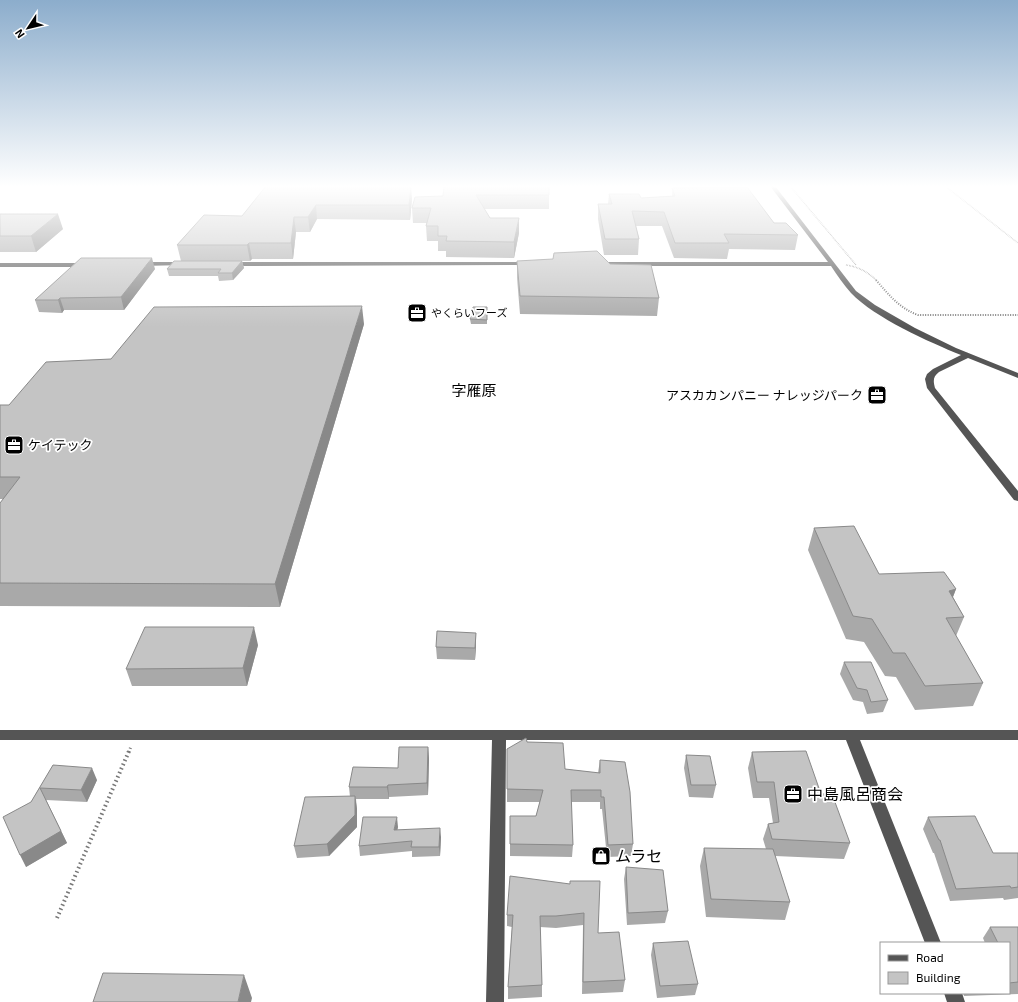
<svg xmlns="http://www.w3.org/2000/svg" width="1018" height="1002" font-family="'Exo 2','Noto Sans JP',sans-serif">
<rect width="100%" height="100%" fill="#fff"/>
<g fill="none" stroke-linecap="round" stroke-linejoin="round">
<path stroke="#777" stroke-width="1.5" stroke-dasharray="0.5 1" stroke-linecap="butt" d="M790,186L856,265
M945,186L1018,243
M846,265C859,267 868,272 877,281"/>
<path stroke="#777" stroke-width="2" stroke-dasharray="1 1.5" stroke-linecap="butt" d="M876,280C889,295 899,308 918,315H1018"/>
<path stroke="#777" stroke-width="3" stroke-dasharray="1 2.5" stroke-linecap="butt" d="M129,752L131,746"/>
<path stroke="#777" stroke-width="4" stroke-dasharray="1.5 3" stroke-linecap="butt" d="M57,918L129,751"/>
<path fill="#555" fill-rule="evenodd" d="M770,186H775L856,291L875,305L915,328L956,348L1018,373V378L968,358L939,372C933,377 933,380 935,388L1018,491V501L1014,500L927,388L925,379L927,374L933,369L961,355C929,342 875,318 851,293C844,285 837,275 831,266H604L601,264L604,262H828Z
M184,262L186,263V265L140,266L137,264L140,262Z
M530,262L533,264L532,265L230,266L227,264L230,262Z
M0,263H86L89,265L86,267H0Z
M0,730H1018V740H860L941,943H925L846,740H506L504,1002H486L492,740H0Z
M944,993H962L965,1002H947Z"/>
</g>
<path fill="#a9a9a9" d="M266,186L412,199L410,220L317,219L310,232H296L293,259H252L250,261H242L244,268L233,280L219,281L218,276H169L167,269L181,261L177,245L242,216Z
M549,186V209H484L490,218L519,233L514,258L446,257V251H438V241H427L426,226L427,223H413L412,208L443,196Z
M672,188L774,223L798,235L795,250L729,249L727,259L674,258L662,226H636L639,239L638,255H604L598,219V204H608L609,194L641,198L672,196Z
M0,214L63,229L36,252H0Z
M517,261L610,264L659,298L657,316L520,314L517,278Z
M155,269L124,310H64L62,313L39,312L35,300Z
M487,307V324H471L470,319Z
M364,324L280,607L0,606V503L4,499H0V405H9Z
M814,528L879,574L956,589L953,597L964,617L956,636L983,683L973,706L915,710L896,677L885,676L864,642L846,639L808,550Z
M476,633V645L475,660L437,659L436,647Z
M258,645L247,686H132L126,669Z
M844,662L888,700L883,712L867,714L863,702L853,700L840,674Z
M527,742L565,769L598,773L600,760L633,844L631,856L607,857L602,809H600V802H571L573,845L572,857L510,856V816H536L540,802H507V749Z
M428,747L429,759L428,795L389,797V799H356L357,809V827L329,856L297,858L294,846L350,797L349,787L398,768Z
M752,752L821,794L850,843L844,859L775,856L790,902L785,920L706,917L700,866L704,848L766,849L763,839L768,824L773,823L769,798H753L748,768Z
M686,755L716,785L713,798L689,797L684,768Z
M53,765L97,780L87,802L46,800L67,843L26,867L31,802Z
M928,817L993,853H1018V898L1004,900L1003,898L950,901L934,853H933L923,829Z
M398,827L397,830L441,837L440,856L412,857V851L360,856L359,846Z
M626,867L668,911L665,923L627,925L624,879Z
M570,884L625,980L623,992L582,994L583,925L556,928L540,927L542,985V997L508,999V987L512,927L507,926V915Z
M990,927H1018V994L964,996L963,993H1009V943H985L983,938Z
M653,943L698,984L695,995L657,998L651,955Z"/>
<path fill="#898989" d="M411,186L412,199L410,220L409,205Z
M316,205L317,219L310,232L308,217Z
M58,214L63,229L36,252L31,236Z
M294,217L296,232L293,259L291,243Z
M519,218V233L514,258V242Z
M249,243L252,259L250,261L247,245Z
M152,258L155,269L124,310L121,297Z
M242,261L244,268L233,280L232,273Z
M60,298L64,310L62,313L58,300Z
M362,306L364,324L280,607L275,584Z
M956,589L947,612L949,591Z
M254,627L258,645L247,686L243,668Z
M476,633V645L475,660V648Z
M428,747L429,759L428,795L427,783Z
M92,768L97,780L87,802L81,790Z
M388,785L389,797V799L387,787Z
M40,788L67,843L26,867L20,855Z
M355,796L357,809V827L329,856L327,844Z
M397,817L398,827L395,840L394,830Z
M440,828L441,837L440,856L439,847Z
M244,975L252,998L251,1002H238Z"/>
<path fill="#c4c4c4" stroke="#898989" d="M266,186H411L409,205H316L308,217H294L291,243H249L247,245H177L204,215L242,216Z
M444,186H549V195H476L490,218H519L514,242L446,241L447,236H438V226H426L431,208H412L415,197L443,196Z
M747,187L774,223H786L798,235L724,234L729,243H675L664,212L632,211L639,239H605L598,204H612L609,194H639L641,198L675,196L672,188Z
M0,214H58L31,236H0Z
M597,251L610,264L651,265L659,298L520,296L517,261L553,259L554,253Z
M81,258H152L121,297L60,298L58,300H35Z
M174,261H242L232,273H218L221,269H167Z
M362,306L275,584L0,583V503L20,477H0V405H9L46,362L111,359L154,307Z
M473,307H487V320L470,319Z
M854,526L879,574L944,572L956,589L949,591L964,617L946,618L983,683L925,686L905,653H893L872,619L853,616L814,528Z
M145,627H254L243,668L126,669Z
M437,631L476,633L475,648L436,647Z
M844,662H871L888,700L871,702L867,690L857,688Z
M526,738L527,742L563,743L565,769L600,773V760L625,762L630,792L633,844L608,845L604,797H601V790H571L573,845L510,844V816H536L543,790L507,789V749Z
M399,747H428L427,783L388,785L387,787H349L353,767L398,768Z
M806,751L821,794H832L850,843L772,839L768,824L779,822L774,782H757L752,752Z
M686,755L710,756L716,785H691Z
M53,765L92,768L81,790L40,788L61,831L20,855L3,817L31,802Z
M355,796V815L327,844L294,846L305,797Z
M975,816L993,853H1018V887L1011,888L1010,886L956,889L940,840H939L928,817Z
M363,817H397L394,830L440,828L439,847H411L412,841L359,846Z
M704,848L773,849L790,902L711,899Z
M626,867L663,870L668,911L628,913Z
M510,876L570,884V881H600L598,933L619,932L625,980L583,982L584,913L556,916H540L542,985L508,987L513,915H507Z
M990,927H1018V982L1009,983V943H998Z
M688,941L698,984L660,986L653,943Z
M103,973L244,975L238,1002H93Z"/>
<linearGradient id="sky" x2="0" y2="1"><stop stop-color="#8cadcc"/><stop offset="0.57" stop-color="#fff"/><stop offset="1" stop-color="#fff" stop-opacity="0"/></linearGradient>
<rect width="1018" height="327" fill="url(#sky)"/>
<defs>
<g id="office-square" transform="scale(1)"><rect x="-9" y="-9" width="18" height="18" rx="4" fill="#000" stroke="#fff"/><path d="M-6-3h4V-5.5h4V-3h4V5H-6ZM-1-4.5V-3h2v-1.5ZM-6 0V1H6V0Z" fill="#fff"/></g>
<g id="shop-square" transform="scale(1)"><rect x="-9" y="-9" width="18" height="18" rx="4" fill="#000" stroke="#fff"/><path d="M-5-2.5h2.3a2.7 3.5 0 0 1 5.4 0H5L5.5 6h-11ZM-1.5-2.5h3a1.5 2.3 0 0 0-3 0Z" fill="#fff"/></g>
</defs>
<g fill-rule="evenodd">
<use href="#office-square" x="417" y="313"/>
<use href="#office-square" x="877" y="395"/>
<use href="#office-square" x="14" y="445"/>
<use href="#office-square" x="793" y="794"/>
<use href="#shop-square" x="601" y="856"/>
</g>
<g text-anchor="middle" stroke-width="3.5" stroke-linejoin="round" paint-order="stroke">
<g font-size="11" fill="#000" stroke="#fff" text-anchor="start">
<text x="431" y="317">やくらいフーズ</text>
</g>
<g font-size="13" fill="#000" stroke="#fff" text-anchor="end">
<text x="863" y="400">アスカカンパニー ナレッジパーク</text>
<text x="28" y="450" text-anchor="start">ケイテック</text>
</g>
<g font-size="15" fill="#000" stroke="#fff">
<text x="474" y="396">字雁原</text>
</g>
<g font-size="16" fill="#000" stroke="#fff" text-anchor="start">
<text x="807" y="800">中島風呂商会</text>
<text x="615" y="862">ムラセ</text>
</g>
</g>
<rect x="880" y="942" width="130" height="52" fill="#ffffff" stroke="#999999"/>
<rect x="888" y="955" width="20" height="6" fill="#555555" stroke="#999999"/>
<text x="916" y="962" font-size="12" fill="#000000">Road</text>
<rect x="888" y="972" width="20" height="12" fill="#c4c4c4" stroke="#999999"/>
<text x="916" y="982" font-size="12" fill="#000000">Building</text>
<g transform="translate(28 28) rotate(235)" stroke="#ffffff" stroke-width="3" paint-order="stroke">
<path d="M0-3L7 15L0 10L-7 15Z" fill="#000000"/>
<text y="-6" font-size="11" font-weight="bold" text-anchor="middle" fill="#000000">N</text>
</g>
</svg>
